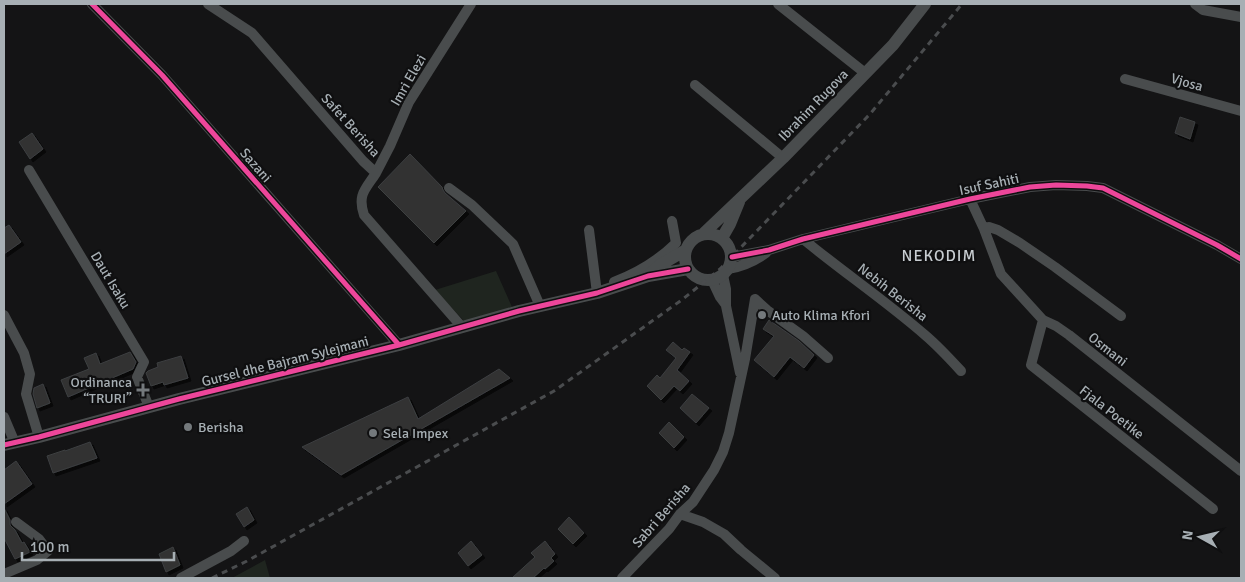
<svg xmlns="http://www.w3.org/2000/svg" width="1245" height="582" font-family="Signika,sans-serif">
<defs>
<filter id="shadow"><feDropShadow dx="3" dy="3" stdDeviation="0" flood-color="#0009"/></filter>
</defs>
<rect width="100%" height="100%" fill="#141415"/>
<path fill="#1f251f" d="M496,271L512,307L466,323L435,290Z
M265,560L270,578H232Z"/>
<path fill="#303132" stroke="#3d3f41" filter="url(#shadow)" d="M1180,117L1195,122L1190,139L1175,133Z
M32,133L43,149L30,159L19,142Z
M410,154L442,187L443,190L445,193L466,211L434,243L378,187Z
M9,225L21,242L4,254V228Z
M769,320L799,341L814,355L804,368L790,357L774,377L754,360L774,336L763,329Z
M673,342L682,350L684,348L690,352L677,370L689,381L680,391L674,386L661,400L647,386L657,375L660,378L676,358L666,350Z
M130,352L136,362L133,369L68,397L61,380L89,369L84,358L96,353L100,364Z
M181,356L188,378L164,385L163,382L151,386L146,373L148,371L158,367L157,363Z
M499,369L510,378L341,475L302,447L408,397L418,419Z
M43,384L50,403L37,408L33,394L34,388Z
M692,394L709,408L696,423L680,408Z
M669,422L684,437L674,448L659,433Z
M90,442L97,458L53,473L47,456L65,450V451Z
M16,461L32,484L4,504V470Z
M247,507L254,520L244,527L236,514Z
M4,508L10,520V525L15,530L22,543L24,542L30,552L15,559L4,538Z
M569,517L584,533L573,544L558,529Z
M471,541L482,555L468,566L458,553Z
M545,541L555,554L551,558L554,561L545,569L544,568L533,578H512L535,557L531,553Z
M173,547L180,565L166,572L159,554Z"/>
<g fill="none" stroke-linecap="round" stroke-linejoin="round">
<path stroke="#494c4d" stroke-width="10" d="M92,4L162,75L399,345
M208,4L252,33L363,161L376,173C366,189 357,194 364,215L462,327
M778,4L865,73
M1195,4L1203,10L1241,17
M1125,79L1241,111
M695,85L783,158
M29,170L144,362L137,377L149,407
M376,173L390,146L409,102L471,4
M449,188L472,205L513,244L540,306
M970,199L984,229L1001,274L1043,320L1056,326L1069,335L1241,471
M984,229L989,227L998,230L1020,243L1055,267L1121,316
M589,230L597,293
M803,239C843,272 886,301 925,335C938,346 950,359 961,371
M732,257L769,250L803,239L970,199L1030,187L1056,185L1087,186L1103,188L1217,245L1241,259
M728,269C741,267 755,261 766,253
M723,275L726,289V306L740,373
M712,280L720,297L726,305
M614,282C637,273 659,260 676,243L672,221
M755,299L767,310L803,336L828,358
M4,315L24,353L30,374L26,394L39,437
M1043,320L1031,365L1213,509
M4,417L15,443
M680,514L703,522L724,534L741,550L775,578
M4,574L37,560L48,551L39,539L16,522
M181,578L231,551L244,541
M622,578L669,529L680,514L693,502L714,470L723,452L729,433L745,359L755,299"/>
<path stroke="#494c4d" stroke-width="12" d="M704,233L783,158L893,45L925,4
M685 257a23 23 0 1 1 46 0a23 23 0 1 1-46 0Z
M722,238L730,224L739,202
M649,275L660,265L686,250
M4,445L39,437L179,399L399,345L519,311L597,293L648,276L688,269"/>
<path stroke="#4a4c4e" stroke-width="3" stroke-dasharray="6 5" stroke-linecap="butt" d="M212,578L247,561L554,391L683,299L720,269L870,114L962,4"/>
<g stroke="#0f0f10" stroke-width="8">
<path id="cycleway" d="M92,4L162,75L399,345
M732,257L769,250L803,239L970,199L1030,187L1056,185L1087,186L1103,188L1217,245L1241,259
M4,445L39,437L179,399L399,345L519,311L597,293L648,276L688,269"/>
</g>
<use href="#cycleway" stroke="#ed469a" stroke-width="5"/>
</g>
<g fill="#74797c" stroke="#0f0f10" stroke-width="2">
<circle cx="762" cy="315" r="5"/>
<path d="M140.5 382.5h5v5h5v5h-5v5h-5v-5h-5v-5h5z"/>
<circle cx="188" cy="427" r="5"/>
<circle cx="373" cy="433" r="5"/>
</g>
<g text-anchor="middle" stroke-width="4.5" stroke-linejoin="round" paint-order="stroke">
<g font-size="14" fill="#a7afb4" stroke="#0f0f10">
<text transform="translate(408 80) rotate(-60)" y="5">Imri Elezi</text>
<text transform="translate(1187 82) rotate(16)" y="5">Vjosa</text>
<text transform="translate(813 105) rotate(-46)" y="5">Ibrahim Rugova</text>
<text transform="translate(351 125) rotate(48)" y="5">Safet Berisha</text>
<text transform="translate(256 165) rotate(49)" y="5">Sazani</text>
<text transform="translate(989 184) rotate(-12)" y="5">Isuf Sahiti</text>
<text transform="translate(111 280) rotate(59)" y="5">Daut Isaku</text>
<text transform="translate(893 292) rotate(38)" y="5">Nebih Berisha</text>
<text transform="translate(1108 349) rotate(38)" y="5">Osmani</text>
<text transform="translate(285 361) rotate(-14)" y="5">Gursel dhe Bajram Sylejmani</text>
<text transform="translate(1112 412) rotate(38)" y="5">Fjala Poetike</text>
<text transform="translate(661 515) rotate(-49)" y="5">Sabri Berisha</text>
</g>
<g font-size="14" fill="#a7afb4" stroke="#0f0f10" text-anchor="start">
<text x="772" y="320">Auto Klima Kfori</text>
<text x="132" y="387" text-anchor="end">Ordinanca<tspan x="132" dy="16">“TRURI”</tspan></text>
<text x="198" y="432">Berisha</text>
<text x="383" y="438">Sela Impex</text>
</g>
<g font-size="16" letter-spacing="1" fill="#c8cdd1" stroke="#0f0f10">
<text x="939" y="261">NEKODIM</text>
</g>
</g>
<rect width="1245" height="582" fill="none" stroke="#a7afb4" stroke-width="10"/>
<g transform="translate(1200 537) rotate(278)" stroke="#0f0f10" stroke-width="4" paint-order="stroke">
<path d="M0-4L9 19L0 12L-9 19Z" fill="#a7afb4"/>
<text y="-8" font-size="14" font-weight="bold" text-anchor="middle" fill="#a7afb4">N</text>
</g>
<path d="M22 552v8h152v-8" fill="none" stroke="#a7afb4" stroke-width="2.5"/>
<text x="30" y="552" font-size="15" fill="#a7afb4" stroke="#0f0f10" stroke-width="4" paint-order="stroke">100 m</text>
</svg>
